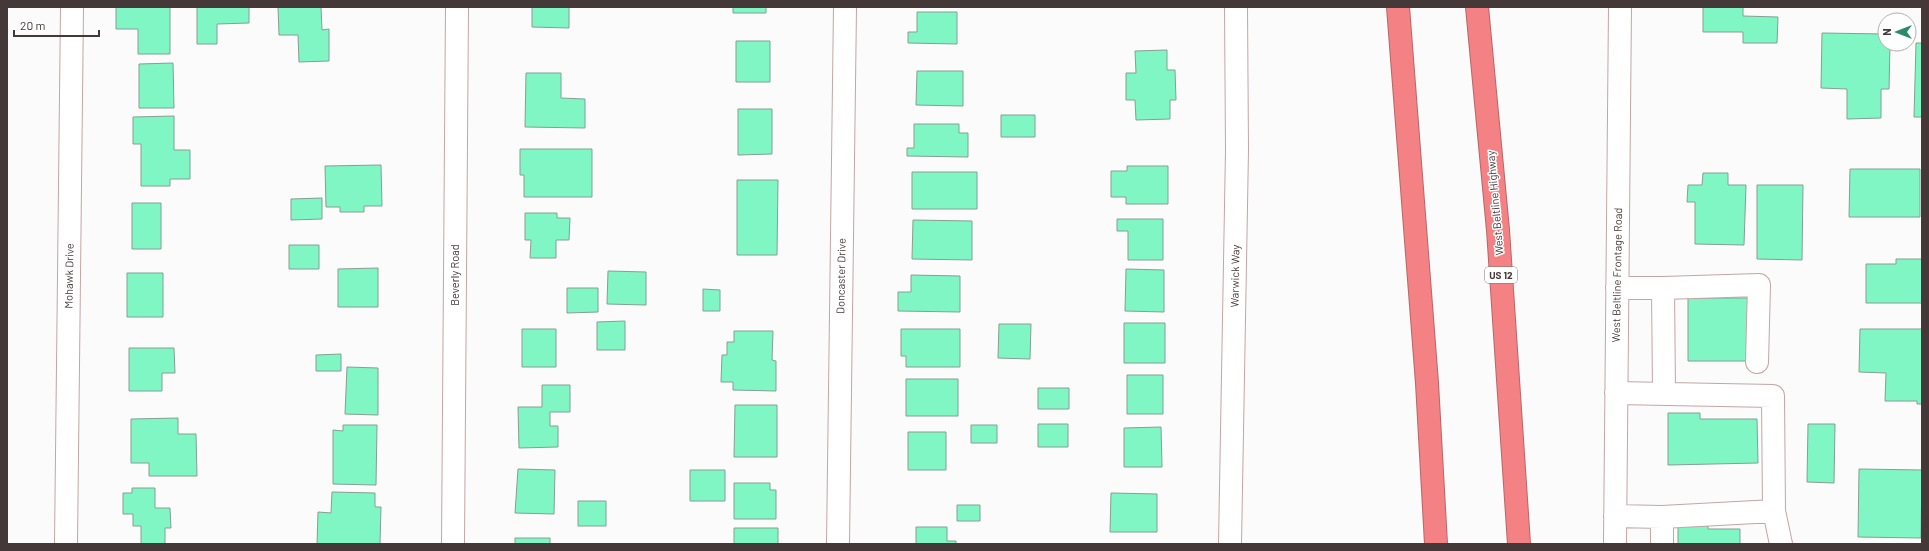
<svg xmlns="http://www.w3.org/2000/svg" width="1929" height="551" font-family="Barlow,sans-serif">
<rect width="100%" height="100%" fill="#fbfbfb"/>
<path fill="#80f6c5" stroke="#84a092" d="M116,7H170V54H138V29H116Z
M197,7H249V23L217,24V44H197Z
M278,7H321L322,30L329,29V61L299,62L298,35H279Z
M532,7H569V28L532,27Z
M733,7H766V13H733Z
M1703,7H1743V16L1778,17L1777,43H1743V32H1703Z
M917,12H957V44L908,43V32H917Z
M1822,33L1885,34V44H1890L1889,89H1881V118L1847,119V89L1821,88Z
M736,41H770V82H736Z
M1916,43H1922V117H1914Z
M1167,50V70H1175L1176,100H1170V119L1136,120L1135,100H1126V73H1136L1135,51Z
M173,63L174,108H139V64Z
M917,71H963V106L916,105Z
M526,73H561V98L585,99V128L525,127Z
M738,109H772V154L738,155Z
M1001,115H1035V137H1001Z
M174,116V150H190V179H170V186H141V144H133V117Z
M914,124H959V133H968V157L907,156V148H914Z
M520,149H592V197H524V175H520Z
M381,165L382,206H364V212H340V207H326L325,166Z
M1127,166H1168V204H1126V197H1111V171H1127Z
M1850,169H1920V217H1849Z
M912,172H977V209H912Z
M1703,173H1728V185H1746L1744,245L1695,244V202H1687L1688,185H1702Z
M737,180H778L777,255H737Z
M1757,185H1803L1802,260L1757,259Z
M322,198V219L291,220V199Z
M132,203H161V249H132Z
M525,213H557V218H570L569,240H556V258H530L531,240H525Z
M1117,219H1163V260H1128V231H1117Z
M913,220L972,221V260L912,259Z
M289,245H319V269H289Z
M1896,259H1922V303H1866V264H1896Z
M378,268V307H338V269Z
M1126,269L1164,270V312L1125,311Z
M608,271L646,272V305L607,304Z
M127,273H163V317H127Z
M911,275L960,276V312L898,311V292H911Z
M567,288H598V312L567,313Z
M703,289L720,290V311H703Z
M1688,298H1750V361H1688Z
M625,321V350H597V322Z
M1124,323H1165V363H1124Z
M999,324H1031L1030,359L998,358Z
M522,329H556V367H522Z
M901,329H960V367H906V356H901Z
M1860,329H1922V404H1917V401H1885L1886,373L1859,372Z
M734,331H773L772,360L776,361V391L733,390V382H721L722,355H727V342H734Z
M129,348H174L175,373H162V391H129Z
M341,354V371H316V355Z
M347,367L378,368V415L345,414Z
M1127,375H1163V414H1127Z
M906,379H958V416H906Z
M542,385H570V412H550V426H558V447L519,448L518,407H542Z
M1038,388H1069V409H1038Z
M735,405H777V457H734Z
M1668,413H1700V419H1757L1758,463L1668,465Z
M178,418V434H196L197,476H149V463H131V419Z
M1038,424H1068V447H1038Z
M1808,424H1835L1834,483L1807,482Z
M343,425H377L376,485L333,484V430L343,431Z
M971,425H997V443H971Z
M1161,427L1162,467H1124V428Z
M908,432H946V470H908Z
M518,469L555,470L554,514L515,513Z
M1859,469L1922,470L1921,538L1858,537Z
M690,470H725V501H690Z
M734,483H770V490H776V519H734Z
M132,488H155V508H170L171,528H165V544H141V526H133V514H123V493H132Z
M332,492L375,493V507H381L380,544H317L318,512L331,513Z
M1111,493L1157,494V532H1110Z
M578,501H606V526H578Z
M957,505H980V521H957Z
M1678,521H1708V529H1740V544H1678Z
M916,527H947V541H956V544H916Z
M734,528H778V544H734Z
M515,538H550V544H515Z"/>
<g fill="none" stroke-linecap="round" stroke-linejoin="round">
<g stroke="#c4a5a5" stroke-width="24">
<path id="minor" d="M1617,288H1663L1664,393
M1663,288L1759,285L1757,362
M1616,393L1773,396L1774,511
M1615,516L1662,517L1774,511L1781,544
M1662,517V544
M66,544L72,7
M453,544L457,7
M838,544L845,7
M1230,544L1237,150L1236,7
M1615,544L1620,7"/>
</g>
<g stroke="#b76769" stroke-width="24">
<path id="highway" d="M1398,7L1427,383L1436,544
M1477,7L1498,230L1519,544"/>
</g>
<use href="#minor" stroke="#fff" stroke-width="22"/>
<use href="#highway" stroke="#f48184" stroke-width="22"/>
</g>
<g text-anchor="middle" stroke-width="3" stroke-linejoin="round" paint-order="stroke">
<rect fill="#fff" stroke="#7d7474" stroke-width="1" x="1485" y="267" width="32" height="16" rx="3"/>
<g font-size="10" font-weight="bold" fill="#453838">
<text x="1501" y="279">US 12</text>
</g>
<g font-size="11" fill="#453838" stroke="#fff">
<text transform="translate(1495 203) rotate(-95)" y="4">West Beltline Highway</text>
<text transform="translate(455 275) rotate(-90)" y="4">Beverly Road</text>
<text transform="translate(1617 275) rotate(-89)" y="4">West Beltline Frontage Road</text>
<text transform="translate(69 276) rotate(-89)" y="4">Mohawk Drive</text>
<text transform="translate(841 276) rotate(-89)" y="4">Doncaster Drive</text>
<text transform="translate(1235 276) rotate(-89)" y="4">Warwick Way</text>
</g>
</g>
<rect width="1929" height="551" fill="none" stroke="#453838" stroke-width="16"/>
<g transform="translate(1897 32) rotate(270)"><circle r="19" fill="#ffffff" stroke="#b5afaf"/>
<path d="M0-3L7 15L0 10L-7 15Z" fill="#288d68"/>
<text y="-6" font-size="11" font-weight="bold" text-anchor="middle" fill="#453838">N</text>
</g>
<path d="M14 30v6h85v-6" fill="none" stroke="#453838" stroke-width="2"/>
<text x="20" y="30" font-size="12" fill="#453838" stroke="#ffffff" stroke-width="3" paint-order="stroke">20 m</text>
</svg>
